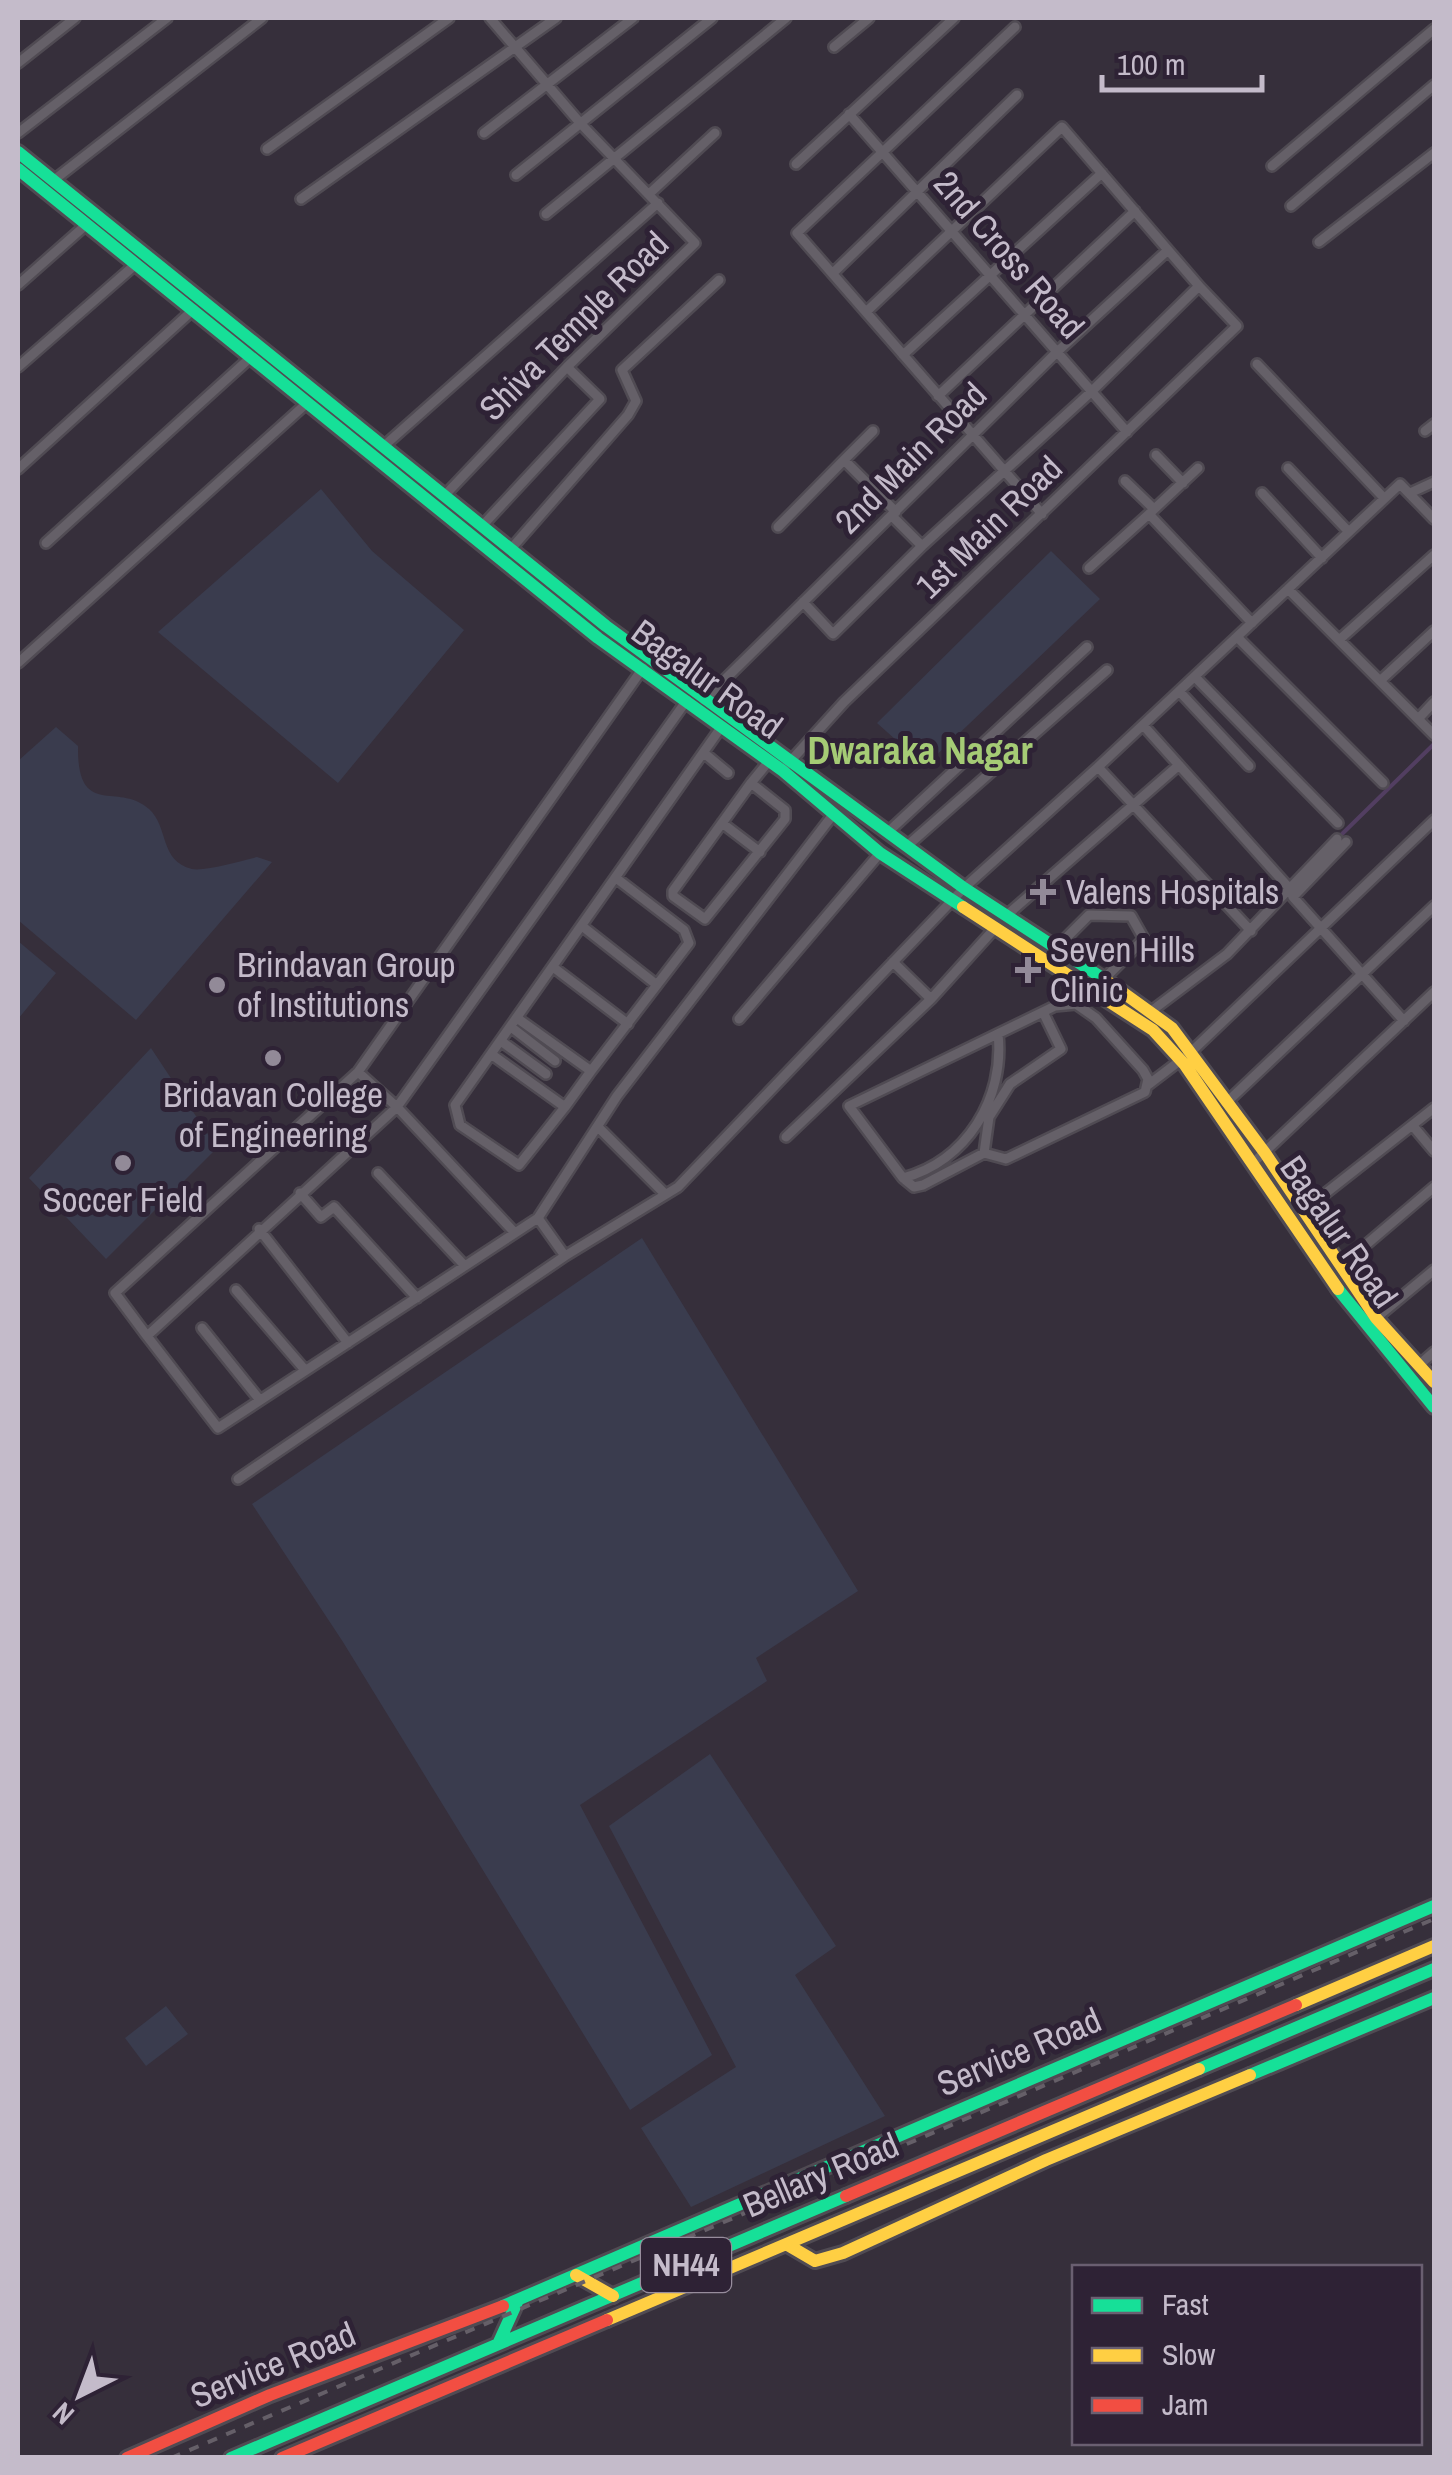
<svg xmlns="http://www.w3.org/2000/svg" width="1452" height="2475" font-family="'Archivo Narrow',sans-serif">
<rect width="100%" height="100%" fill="#362f3b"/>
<path fill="#3a3c4e" d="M321,489L372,551L464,630L338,783L158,632Z
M1051,551L1100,599L925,766L877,723Z
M56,727L78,746C77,820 118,781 149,809C169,827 159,861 192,869C203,872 245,860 257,857L272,862L136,1020L18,920V761Z
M18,941L56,973L18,1019Z
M151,1048L217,1148L106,1259L29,1178Z
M642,1238L858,1591L756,1658L767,1681L580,1805L712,2055L630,2110L343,1642L252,1504Z
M710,1754L836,1946L795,1975L885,2116L691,2207L641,2128L736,2067L609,1826Z
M166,2006L188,2034L146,2066L125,2038Z"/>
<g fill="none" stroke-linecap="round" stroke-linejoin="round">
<path stroke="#523e61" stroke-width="4" d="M1341,835L1434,744"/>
<g stroke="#504b53" stroke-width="14">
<path id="street" d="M1015,27L797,233L1042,514
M834,47L869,18
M18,63L75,18
M849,114L1127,432
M18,133L167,18
M484,133L633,18
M267,149L449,18
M796,164L954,18
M1272,166L1434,29
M516,175L712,18
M54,180L262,18
M649,194L715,133
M301,199L556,18
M1291,206L1434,85
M546,214L786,18
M1319,242L1434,153
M833,273L1017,95
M18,285L87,224
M866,312L1062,127L1199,286
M903,355L1102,173
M1257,364L1384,498
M18,367L136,264
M938,396L1135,211
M1425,431L1434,424
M385,445L658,203
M1156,455L1183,483
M844,460L873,431
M1288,468L1349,532
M18,469L194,309
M1125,481L1154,509
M1262,493L1322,558
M1410,493L1434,482
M446,494L567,367L695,243L581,124L490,18
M1149,514L1198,468
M483,525L600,399L567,367
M778,527L844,460L896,512
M46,543L251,357
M510,550L628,415L636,401L622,370L719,280
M1089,568L1149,514L1252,623
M1288,589L1434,735
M803,602L833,634L922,546
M1237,637L1383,783
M1339,640L1434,555
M18,663L307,403
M1195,677L1338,823
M1381,680L1434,631
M1179,691L1249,766
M704,700L1057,352L1168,250
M1419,718L1434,702
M1143,725L1290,889
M704,753L728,773
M787,765L844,702L1237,326L1199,286L1092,391L922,546L892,516
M751,783L673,891V896L705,919L785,819V810L751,783L769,761
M722,823L760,852
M888,832L1087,647
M1346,842L1293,897L1404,1021
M907,846L1107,670
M1007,915L1179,765
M582,926L657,985
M1251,931L1098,767L1400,484L1434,519
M1058,946L1089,915L1131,916L1144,939L1103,980
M893,962L931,999
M553,967L628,1024
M1150,1012L1227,954L1337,839
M517,1018L591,1071L689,943L684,930L616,878
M739,1019L880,853
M511,1027L555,1061
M998,1034C1005,1098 967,1161 903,1178L849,1106L1055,1006L1076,1004L1096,1018L1143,1070L1148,1079L1145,1092L1006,1159L984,1153L989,1117L1010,1084L1061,1049L1044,1014
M501,1041L546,1074
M491,1054L565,1107L519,1165L460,1125L455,1105L722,726
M358,1072L643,668
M1148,1085L1190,1053L1434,820
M1226,1103L1434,906
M565,1107L591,1071
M1413,1126L1434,1151
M599,1128L665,1194
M786,1137L931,999L996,927
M1254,1162L1434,992
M378,1173L465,1266
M903,1178L914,1187L923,1185L984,1153
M300,1193L321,1217L334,1207L417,1298
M1303,1211L1434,1108
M259,1229L348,1343
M515,1233L397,1107L147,1336L115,1293L358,1072L397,1107L687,700
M565,1256L538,1218L617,1096L832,816
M1341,1266L1434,1187
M236,1290L305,1370
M1376,1318L1434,1270
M202,1328L259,1399
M147,1336L218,1428L538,1218
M1419,1365L1434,1352
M238,1479L565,1256L678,1187L964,888L1098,767"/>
</g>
<g stroke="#504b53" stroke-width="18">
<path id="fast" d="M18,152L606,626L964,888L1107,981
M18,169L598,638L783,771L880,853L963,907
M1338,1289L1434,1407
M1199,2069L1434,1969
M1250,2075L1434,1998
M503,2306L1434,1906
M499,2342L518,2300
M231,2458L846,2196"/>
</g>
<g stroke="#504b53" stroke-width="18">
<path id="slow" d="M963,907L1153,1030L1185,1065L1338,1289
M1107,981L1172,1028L1265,1153L1376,1318L1434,1382
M1296,2005L1434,1946
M786,2244L815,2261L843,2253L1046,2160L1250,2075
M576,2275L613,2296
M607,2320L1199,2069"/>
</g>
<g stroke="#504b53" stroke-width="18">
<path id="jam" d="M846,2196L1296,2005
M127,2458L270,2395L503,2306
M282,2458L607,2320"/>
</g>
<use href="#street" stroke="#656068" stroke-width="9"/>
<use href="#fast" stroke="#16e098" stroke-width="12"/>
<use href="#slow" stroke="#ffcf43" stroke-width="12"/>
<use href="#jam" stroke="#f24e42" stroke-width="12"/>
<path stroke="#655f68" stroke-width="4" stroke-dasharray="10 10" stroke-linecap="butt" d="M171,2458L1434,1919"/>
</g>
<g fill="#928a98" stroke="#2e2235" stroke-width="4">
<path d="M1038 877h10v10h10v10h-10v10h-10v-10h-10v-10h10z"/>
<path d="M1023 955h10v10h10v10h-10v10h-10v-10h-10v-10h10z"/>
<circle cx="217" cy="985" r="10"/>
<circle cx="273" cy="1058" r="10"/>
<circle cx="123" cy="1163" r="10"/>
</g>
<g text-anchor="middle" stroke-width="10" stroke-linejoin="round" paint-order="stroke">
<rect fill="#2e2235" stroke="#978d9d" stroke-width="2.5" x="641" y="2238" width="90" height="54" rx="8"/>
<g font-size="32" font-weight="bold" fill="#c4bbca">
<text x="686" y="2276">NH44</text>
</g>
<g font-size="35" fill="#c4bbca" stroke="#2e2235">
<text transform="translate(1009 255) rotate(49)" y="12">2nd Cross Road</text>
<text transform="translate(574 326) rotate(-45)" y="12">Shiva Temple Road</text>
<text transform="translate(911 458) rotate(-45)" y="12">2nd Main Road</text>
<text transform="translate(989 527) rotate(-44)" y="12">1st Main Road</text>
<text transform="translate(707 679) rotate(36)" y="12">Bagalur Road</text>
<text transform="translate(1339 1232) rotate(55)" y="12">Bagalur Road</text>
<text transform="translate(1019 2052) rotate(-23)" y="12">Service Road</text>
<text transform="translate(821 2175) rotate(-23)" y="12">Bellary Road</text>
<text transform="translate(273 2365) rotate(-22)" y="12">Service Road</text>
</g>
<g font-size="35" fill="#c4bbca" stroke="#2e2235" text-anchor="start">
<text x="1066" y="904">Valens Hospitals</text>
<text x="1050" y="962">Seven Hills<tspan x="1050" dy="40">Clinic</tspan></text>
<text x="237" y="977">Brindavan Group<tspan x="237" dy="40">of Institutions</tspan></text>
<text x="273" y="1107" text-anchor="middle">Bridavan College<tspan x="273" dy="40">of Engineering</tspan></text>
<text x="123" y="1212" text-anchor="middle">Soccer Field</text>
</g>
<g font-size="38" font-weight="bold" fill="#a5cb75" stroke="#2e2235">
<text x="920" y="764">Dwaraka Nagar</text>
</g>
</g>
<rect width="1452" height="2475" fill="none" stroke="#c4bbca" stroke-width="40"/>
<rect x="1072" y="2265" width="350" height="180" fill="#2e2235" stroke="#6a5f71" stroke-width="2.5"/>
<rect x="1092" y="2298" width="50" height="15" fill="#16e098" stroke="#6a5f71" stroke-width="2.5"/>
<text x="1162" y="2315" font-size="30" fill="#c4bbca">Fast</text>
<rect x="1092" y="2348" width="50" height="15" fill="#ffcf43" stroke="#6a5f71" stroke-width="2.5"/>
<text x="1162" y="2365" font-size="30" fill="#c4bbca">Slow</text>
<rect x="1092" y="2398" width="50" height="15" fill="#f24e42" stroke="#6a5f71" stroke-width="2.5"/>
<text x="1162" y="2415" font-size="30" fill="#c4bbca">Jam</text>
<g transform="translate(80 2395) rotate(222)" stroke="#2e2235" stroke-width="8" paint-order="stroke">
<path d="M0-8L18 38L0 25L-18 38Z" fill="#c4bbca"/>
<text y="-15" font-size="28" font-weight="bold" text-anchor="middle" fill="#c4bbca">N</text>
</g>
<path d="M1102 75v15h160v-15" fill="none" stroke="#c4bbca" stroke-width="5"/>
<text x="1117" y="75" font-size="30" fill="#c4bbca" stroke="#2e2235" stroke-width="8" paint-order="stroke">100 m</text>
</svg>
